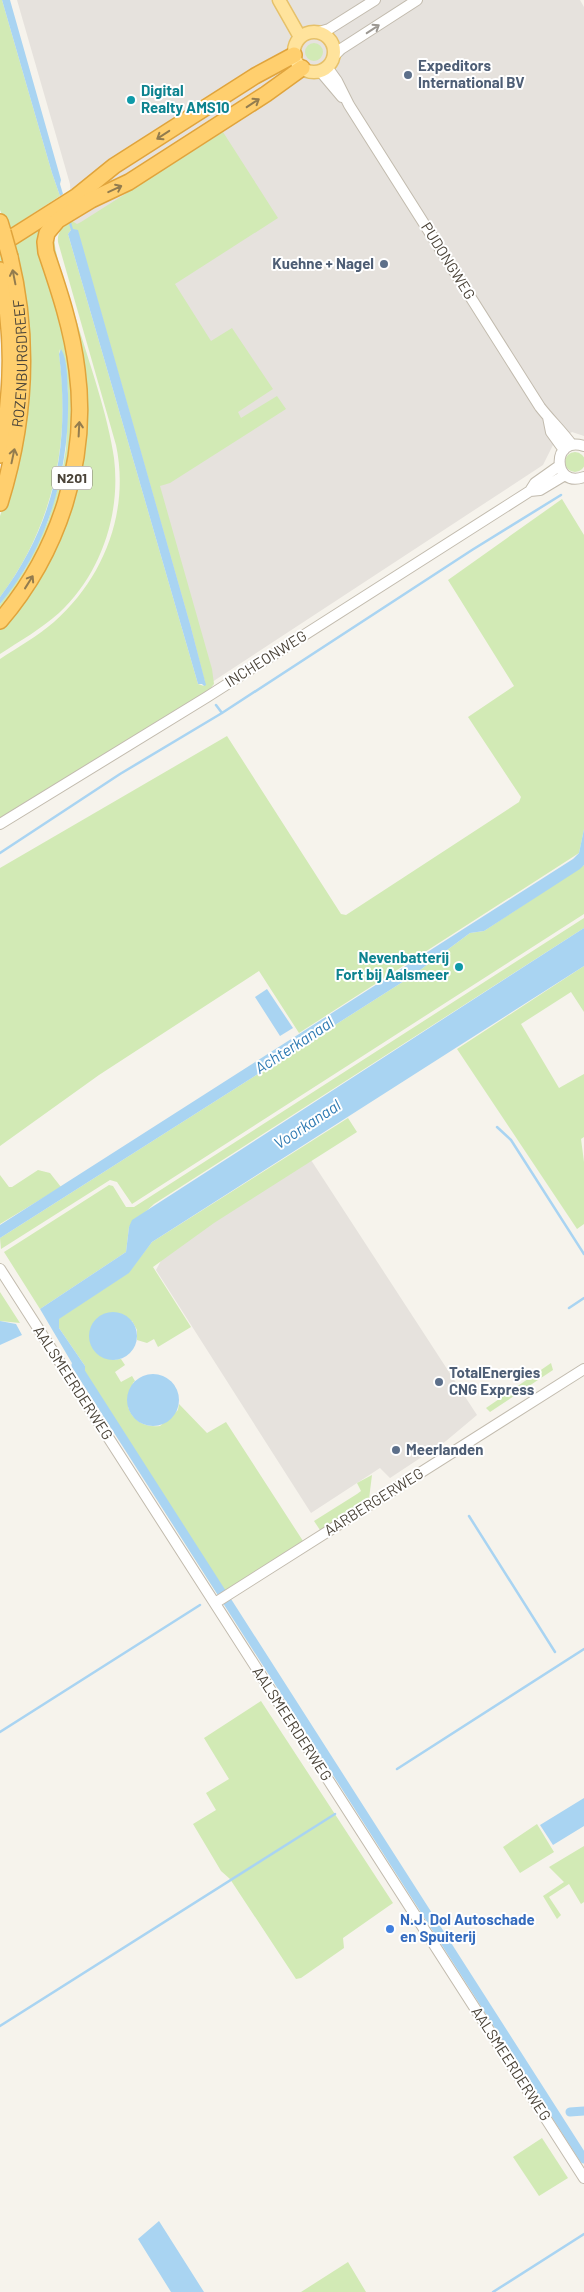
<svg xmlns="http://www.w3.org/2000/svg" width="584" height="2292" font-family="Barlow,sans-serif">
<rect width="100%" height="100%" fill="#f6f3ec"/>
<path fill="#e6e2dd" d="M17,0H580L584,7V436L572,432L554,443L543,465L209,684L204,679L146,471L73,229L70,184Z
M311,1160L477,1415L446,1441L390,1478L380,1468L311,1513L156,1270L165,1253Z"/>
<path fill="#d2eab5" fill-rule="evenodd" d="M0,0H2L52,173L60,196L0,235L4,220L0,210Z
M305 52a9 9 0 1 1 18 0a9 9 0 1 1-18 0Z
M223,132L278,218L175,284L211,341L232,328L273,389L238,412L241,418L277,396L286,409L170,483L160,486L212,669L214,684L209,690L0,819V659C18,647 38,636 54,622C104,578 130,511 116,445L58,242C57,231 63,227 72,221L77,224L81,222ZM71,230L78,232L190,624L205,682L204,686L198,684L68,234Z
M63,208L48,225L77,411L58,519L0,617V604L25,569L48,521L62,473L66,448L68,398L66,369L60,349L59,354C71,441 54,525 0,597V516L3,507L15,253L0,263V248Z
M54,235C54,256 70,298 76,319C89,362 108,415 114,458C121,514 101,574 59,613C41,629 20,641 0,654V625L37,575L82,427L49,251Z
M565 462a10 10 0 1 1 20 0a10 10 0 1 1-20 0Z
M562,499L584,535V829L579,853L299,1033L259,971L99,1075L0,1146V868L227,736L341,914L346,915L519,802L521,797L468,717L514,686L448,580Z
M584,865V914L132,1204L117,1182L110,1180L1,1249L0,1238L412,976L470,933L484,931Z
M584,918V928L154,1204L129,1227L126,1252L40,1309L4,1252L109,1185L113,1186L126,1207H134Z
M584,966V1012L571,992L521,1024L559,1088L584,1074V1137L581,1139L584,1162V1224L577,1229L457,1049Z
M348,1118L357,1132L214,1223L153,1267L191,1327L158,1347L154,1339L147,1343L137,1340V1330L132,1321L94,1322C82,1342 99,1363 121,1359L125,1365L115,1372L121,1382L132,1376L135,1381L133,1383L128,1407C133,1421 145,1428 160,1426L178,1410L179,1404L207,1433L226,1422L303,1541L218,1595L150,1488L95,1395L79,1375L85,1373V1366L59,1328L58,1319L128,1273L152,1242Z
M38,1170L50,1173L61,1187L0,1224V1175L9,1187H12Z
M0,1292L20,1323L0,1321Z
M551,1363L553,1370L490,1412L486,1408Z
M372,1475L369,1499L320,1530L314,1521L357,1494L361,1491L357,1483Z
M261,1701L393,1903L343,1938L344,1948L301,1978L296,1979L230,1879L221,1871L193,1824L216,1810L206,1793L229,1779L204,1738Z
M537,1824L554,1852L520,1873L503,1847Z
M584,1846V1902L581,1904L569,1884L549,1897L561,1915L557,1919L543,1896L564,1882L549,1867Z
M542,2138L568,2178L539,2196L513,2157Z
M348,2262L366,2292H301Z"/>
<path fill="#a9d4f2" d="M2,0H10L61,180L60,184L63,194L60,196L52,173Z
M71,222L73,229L78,230L190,624L206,685L204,686L202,684H198L68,234L71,230L69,224Z
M61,349C68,360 67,381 68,394C70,469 49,546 0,604V597C56,522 70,444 59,354Z
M584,829V865L580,869L484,931L470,933L412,976L0,1238V1225L573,859L579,853Z
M584,928V966L152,1242L129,1273L59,1319V1328L85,1366V1373L79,1375L40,1309L126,1252L129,1227L132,1220Z
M267,989L293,1028L280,1036L255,997Z
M89 1336a24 24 0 1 1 48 0a24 24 0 1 1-48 0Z
M0,1321L16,1324L22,1335L0,1345Z
M127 1400a26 26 0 1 1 52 0a26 26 0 1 1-52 0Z
M584,1798V1826L553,1845L540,1825Z
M159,2221L204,2292H171L138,2239Z"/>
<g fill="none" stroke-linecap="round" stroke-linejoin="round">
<path stroke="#a9d4f2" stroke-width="2.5" d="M216,705L222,713
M0,853L120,774L222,713L472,550L561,495
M497,1127L511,1140L584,1254
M569,1308L584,1298
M469,1516L555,1652
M0,1732L200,1605
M397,1769L584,1649
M0,2026L335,1814
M493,2292L584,2234"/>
<path stroke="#a9d4f2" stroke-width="9" d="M76,1365L584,2159
M570,2112L584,2111"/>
<g stroke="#c2bbae" stroke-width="12">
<path id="minor" d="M319,32L329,29L375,0
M333,57L341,49L417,0
M327,67L337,81L349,105L540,407C550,420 562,431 572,445
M320,71L342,97
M548,417L551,432L564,450
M584,446C551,435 552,489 584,477
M530,491L535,483L559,466
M0,824L207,697L530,491L540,490L565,475
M0,1269L584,2178
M215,1603L584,1369"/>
</g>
<g stroke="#e6c16a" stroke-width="15">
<path id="major" d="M279,0L300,37
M294 52a20 20 0 1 1 40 0a20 20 0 1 1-40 0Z"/>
</g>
<g stroke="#e0a43c" stroke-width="18">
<g id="highway">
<path d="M0,222L3,232"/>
<path d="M0,245L77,196L114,166L255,76L294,55"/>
<path d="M0,270C14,330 13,394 0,455"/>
<path id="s1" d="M0,503C25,423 30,339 10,257"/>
<path d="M0,621C59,552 89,460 77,370C72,329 59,290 46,252L45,242L47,233L58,220L91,200L129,182L266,94L302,68"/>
</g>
</g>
<use href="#minor" stroke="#fff" stroke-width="10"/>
<use href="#major" stroke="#ffe39c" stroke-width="12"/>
<use href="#highway" stroke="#ffcf6e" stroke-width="15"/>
<g stroke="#e0a43c" stroke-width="18" stroke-linecap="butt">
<path id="highway-bridge" d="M3,232L10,257"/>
</g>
<use href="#highway-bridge" stroke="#ffcf6e" stroke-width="15"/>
</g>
<defs><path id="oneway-shaft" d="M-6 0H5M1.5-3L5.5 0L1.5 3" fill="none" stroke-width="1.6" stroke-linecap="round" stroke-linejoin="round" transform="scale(1.25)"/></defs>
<use stroke="#9c9892" href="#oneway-shaft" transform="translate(373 29) rotate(-33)"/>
<g stroke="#937c4e">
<use href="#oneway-shaft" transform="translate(253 103) rotate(-33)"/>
<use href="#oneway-shaft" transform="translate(163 135) rotate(147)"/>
<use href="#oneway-shaft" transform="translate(115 189) rotate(-25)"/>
<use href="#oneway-shaft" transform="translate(14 277) rotate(-101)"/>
<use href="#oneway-shaft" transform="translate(79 429) rotate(-87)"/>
<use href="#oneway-shaft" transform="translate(13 456) rotate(-78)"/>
<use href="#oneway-shaft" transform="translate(29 582) rotate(-58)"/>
</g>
<g fill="#5c6f8a" stroke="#fff" stroke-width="2">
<circle cx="408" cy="75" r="5"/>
<circle cx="384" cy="264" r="5"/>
<circle cx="439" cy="1382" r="5"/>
<circle cx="396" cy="1450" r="5"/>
</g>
<g fill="#0f9aa8" stroke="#fff" stroke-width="2">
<circle cx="131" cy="100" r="5"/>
<circle cx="459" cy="967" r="5"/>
</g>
<circle fill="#3f7fe0" stroke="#fff" stroke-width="2" cx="390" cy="1929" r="5"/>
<g text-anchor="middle" stroke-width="4" stroke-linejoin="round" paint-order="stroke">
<rect fill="#fff" stroke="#817c74" stroke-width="1" x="52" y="466.5" width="40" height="23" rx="4"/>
<g font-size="14" font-weight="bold" fill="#4b4439">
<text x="72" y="483">N201</text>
</g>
<g font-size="15" font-weight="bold" fill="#4e5e75" stroke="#fff" text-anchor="start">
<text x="418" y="71">Expeditors<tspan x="418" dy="17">International BV</tspan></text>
<text x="374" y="269" text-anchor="end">Kuehne + Nagel</text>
<text x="449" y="1378">TotalEnergies<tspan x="449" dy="17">CNG Express</tspan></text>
<text x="406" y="1455">Meerlanden</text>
</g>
<g font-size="15" font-weight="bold" fill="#0d838f" stroke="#fff" text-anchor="start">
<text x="141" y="96">Digital<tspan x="141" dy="17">Realty AMS10</tspan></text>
<text x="449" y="963" text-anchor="end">Nevenbatterij<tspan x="449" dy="17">Fort bij Aalsmeer</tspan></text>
</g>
<g font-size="15" fill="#4b4439" stroke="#fff">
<text transform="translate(448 261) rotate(58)" y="5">PUDONGWEG</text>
<text dy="5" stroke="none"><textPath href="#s1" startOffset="142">ROZENBURGDREEF</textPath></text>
<text transform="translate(266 659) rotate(-32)" y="5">INCHEONWEG</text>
<text transform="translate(73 1383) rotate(57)" y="5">AALSMEERDERWEG</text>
<text transform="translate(374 1502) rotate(-32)" y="5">AARBERGERWEG</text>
<text transform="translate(292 1724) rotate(57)" y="5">AALSMEERDERWEG</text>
<text transform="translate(511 2064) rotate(57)" y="5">AALSMEERDERWEG</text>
</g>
<g font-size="15" font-weight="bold" fill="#366cbe" stroke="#fff" text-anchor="start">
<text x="400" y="1925">N.J. Dol Autoschade<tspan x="400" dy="17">en Spuiterij</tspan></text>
</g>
<g font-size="16" font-style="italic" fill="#2e7ab2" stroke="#fff">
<text transform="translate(294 1045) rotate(-33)" y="6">Achterkanaal</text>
<text transform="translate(307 1124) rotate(-33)" y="6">Voorkanaal</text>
</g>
</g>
</svg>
